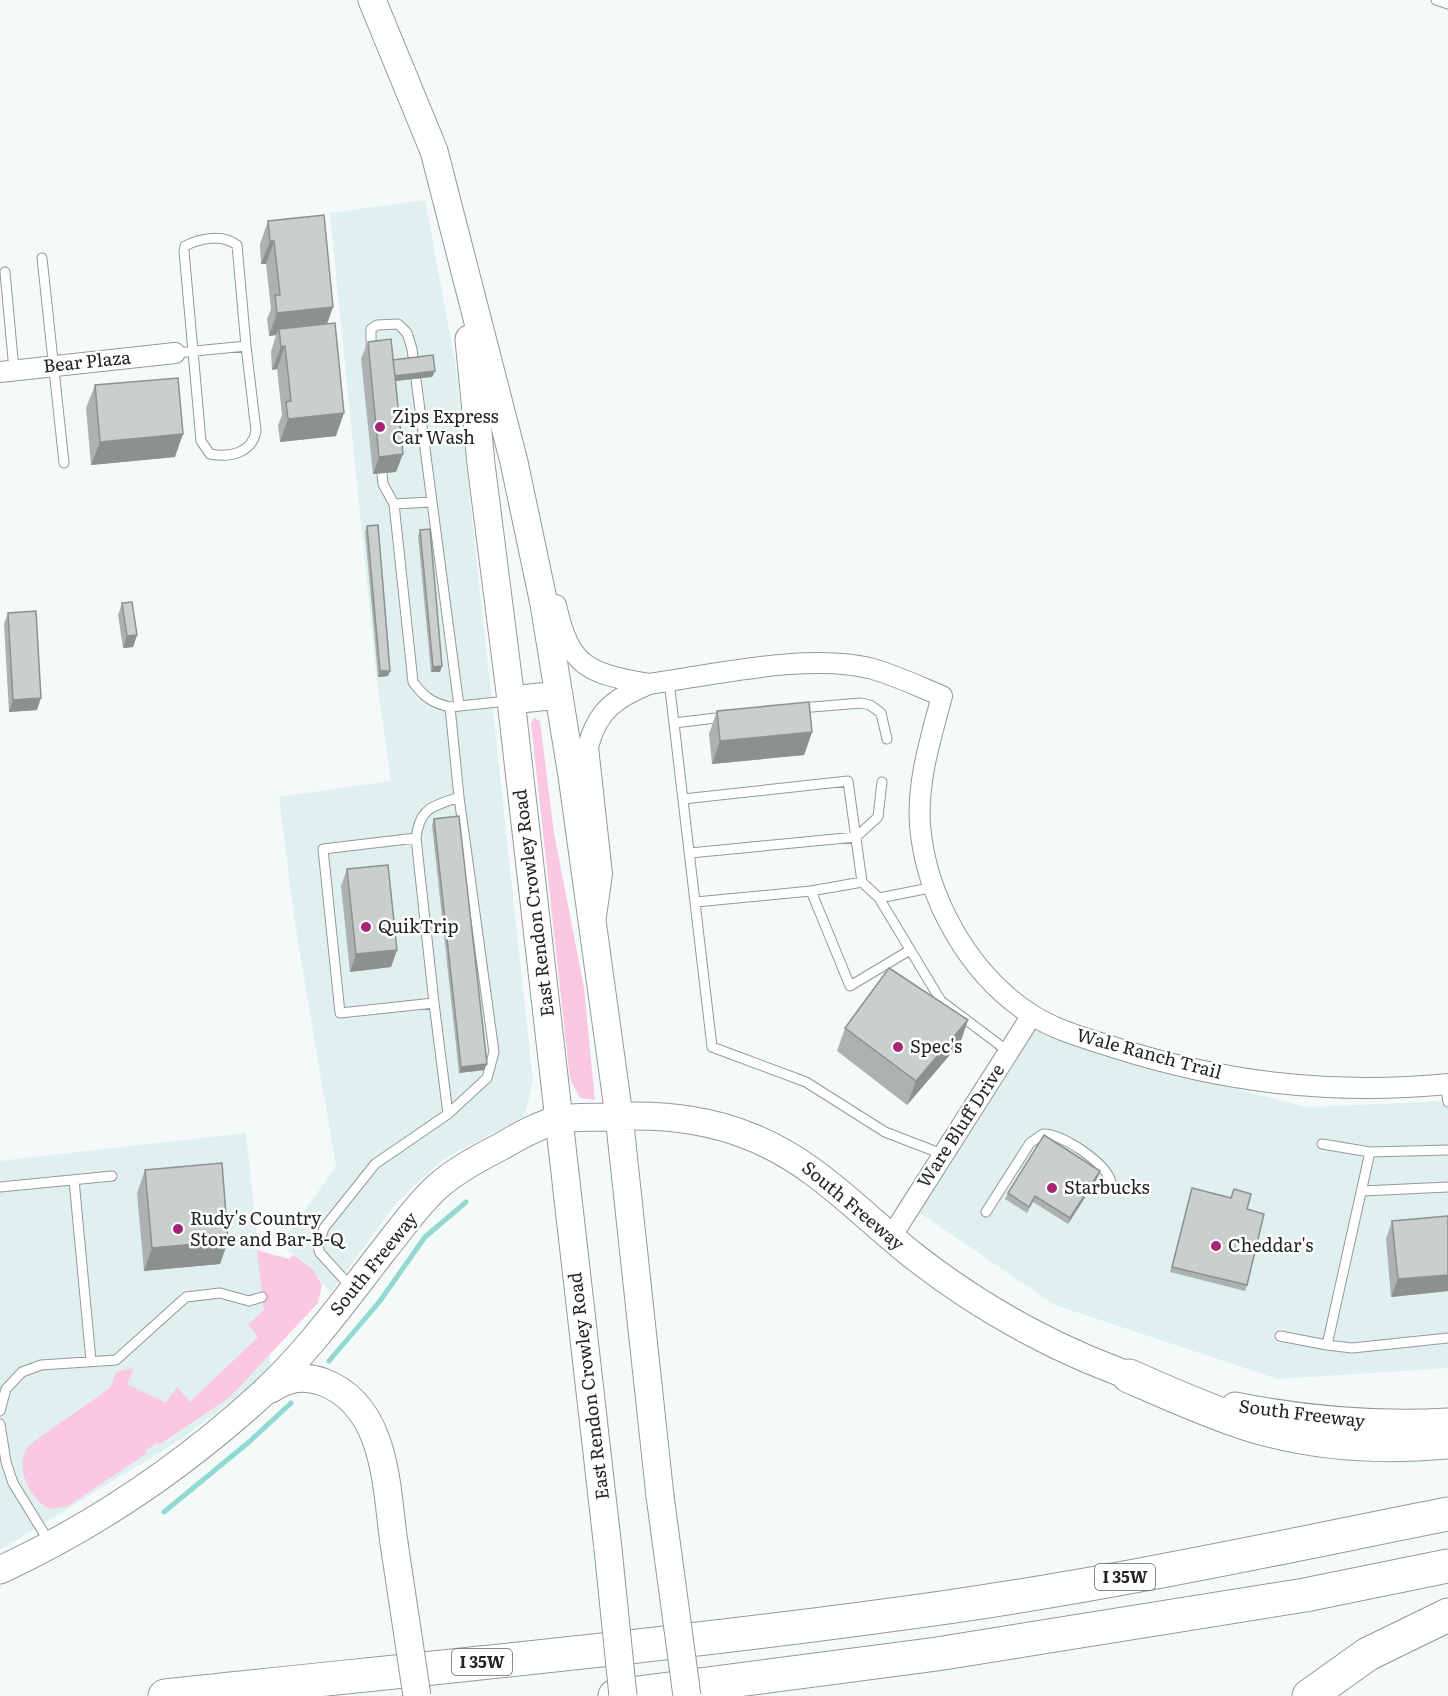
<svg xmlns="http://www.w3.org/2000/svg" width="1448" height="1696" font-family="Literata,serif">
<rect width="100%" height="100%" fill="#f3faf9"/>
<path fill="#dff0ee" d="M425,200L455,361L533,1081L524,1117L445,1158L396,1203L331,1292L281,1243L336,1167L295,924L279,797L391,781L377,682L330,213Z
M1034,1030L1148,1067L1307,1107L1448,1101V1368L1278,1379L1055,1305L917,1211Z
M246,1133L271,1371L183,1438L0,1550V1161Z"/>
<path fill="#fbc8e2" d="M534,718L540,721L554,833L584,988L595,1100L580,1098L570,1079L531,723Z
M257,1250L289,1259L293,1255L316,1272L315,1274L322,1285L318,1303L230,1397L160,1444L158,1442L145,1451L146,1454L68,1506L52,1509C32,1503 15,1471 26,1450C28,1446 33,1443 36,1440L110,1388L116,1372L134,1368L127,1384L166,1403L177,1387L190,1402L258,1337L248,1325L264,1310Z"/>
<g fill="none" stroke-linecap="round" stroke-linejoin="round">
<path stroke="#92d9d2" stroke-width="5" d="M329,1361L380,1301L425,1237L466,1202
M164,1512L249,1442L291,1403"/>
<g stroke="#939a99" stroke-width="11">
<path id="service" d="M1436,0L1448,4
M42,258L64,463
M5,272L14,370
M175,353L246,346L256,431C252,453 230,458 210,454L201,441L184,251L185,246C200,238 223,234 237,245L246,346
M371,354V329L377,325L398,324L407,333L412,349L432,502
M381,463L383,484L394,504L413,682C424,697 432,703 450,707
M394,504L432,502L459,706
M669,681L712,1047L806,1082L885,1132L942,1154
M800,708L861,703L870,705L881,713L887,739
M674,723L716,718
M683,799L848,781L862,882
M416,838L434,1003
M690,853L856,837L878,817L882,782
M879,898L941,1001L1009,1052
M696,902L811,891
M910,950L850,986L811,891L862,882L879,898L935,887
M1445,1084L1448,1102
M448,1114L487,1078L494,1052L459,797
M1370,1152L1448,1150
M74,1180L91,1361
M0,1187L112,1176
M1362,1191L1448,1187
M986,1212L1030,1143L1043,1134C1063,1134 1106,1163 1111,1182
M352,1288L320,1253L318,1247L324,1228L375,1164L448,1114L434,1003L340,1013L323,849L416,838C420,807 432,807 459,797L450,707L507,701
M1280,1336L1327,1345L1370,1152L1322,1144
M1327,1345L1352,1348L1448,1338
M0,1411L6,1389L22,1372L41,1365L116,1360L186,1297L220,1293L249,1301L262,1297
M0,1424L6,1462L13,1483L50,1543"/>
</g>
<g stroke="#939a99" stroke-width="22">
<path id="minor" d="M0,372L175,353
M556,605C570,669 589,673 649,684
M596,916L602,874L588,747C597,711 615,698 649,684C713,675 811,652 873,669C897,676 920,687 942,696C931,738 917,780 920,825C926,898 969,975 1032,1015C1057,1031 1088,1039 1116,1048C1226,1083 1333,1095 1448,1084
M891,1237L1032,1015"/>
</g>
<g stroke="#939a99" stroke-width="29">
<path id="secondary" d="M372,0L434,151L514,462L544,604L572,776L619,1116L660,1496
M469,339L481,464L511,700L608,1549
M511,700L559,695
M271,1389C288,1378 304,1375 323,1382C387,1406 386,1487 394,1543
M1235,1406C1305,1420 1376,1426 1448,1422
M0,1570C95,1526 183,1466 261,1395C307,1353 344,1301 383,1251C400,1230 417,1205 437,1187C456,1170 479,1158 502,1146C519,1136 540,1124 559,1120C574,1116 592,1118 608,1117C655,1114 702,1118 746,1135C814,1160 859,1213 915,1257C984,1311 1065,1355 1148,1382"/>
</g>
<g stroke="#939a99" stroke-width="35">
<path id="motorway" d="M1129,1376C1168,1393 1207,1411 1248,1424C1311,1444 1382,1448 1448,1442
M165,1696C426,1668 688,1644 948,1607C1116,1583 1282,1547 1448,1514
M615,1696L937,1654L1305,1595L1448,1566
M1309,1696L1368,1654L1448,1615"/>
</g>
<use href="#service" stroke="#fff" stroke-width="9"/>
<use href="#minor" stroke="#fff" stroke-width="20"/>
<use href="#secondary" stroke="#fff" stroke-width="27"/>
<use href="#motorway" stroke="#fff" stroke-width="33"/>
<g stroke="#939a99" stroke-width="29" stroke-linecap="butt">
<path id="secondary-bridge" d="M660,1496L687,1696
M394,1543L417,1696
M608,1549L623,1696"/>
</g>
<use href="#secondary-bridge" stroke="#fff" stroke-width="27"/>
</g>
<path fill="#acb2b1" d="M268,221L327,324L336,436L280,442L278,425L282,415L277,369L272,370L271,352L276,335L269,336L267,319L271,309L266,264H261L260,244Z
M368,342L393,360L435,371L432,377L395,381L396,472L373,474L361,359Z
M95,385L175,457L91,465L86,408Z
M367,526L388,676L378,677L365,532Z
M420,530L440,672H431L418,536Z
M122,603L137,635L133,647L123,648L118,615Z
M8,613L37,710L9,712L4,624Z
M717,711L812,732L804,755L712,764L709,734Z
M434,819L484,1070L459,1073L432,825Z
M347,869L397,950L391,967L350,972L341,886Z
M968,1020L960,1043L907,1105L837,1051L845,1028Z
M145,1170L228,1241L220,1264L144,1271L137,1193Z
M1100,1171L1098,1177L1068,1224L1033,1202L1027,1213L1005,1199L1008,1193Z
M1192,1188L1231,1198L1234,1189L1247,1209V1285L1245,1291L1170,1272Z
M1448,1216V1291L1391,1297L1386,1239L1392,1221Z"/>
<path fill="#8c9190" d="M270,241H274L266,264H261Z
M333,307L325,330L279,329L276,335L269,336L277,313Z
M285,346L277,369L272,370L281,347Z
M435,371L432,377L387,382L390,376Z
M344,413L336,436L280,442L288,419Z
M183,434L175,457L91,465L100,442Z
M403,454L396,472L373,474L379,457Z
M137,635L133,647L123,648L127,636Z
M442,666L440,672H431L433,667Z
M380,671H390L388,676L378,677Z
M41,698L37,710L9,712L13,700Z
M812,732L804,755L712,764L720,741Z
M397,950L391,967L350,972L356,954Z
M968,1020L960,1043L907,1105L916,1081Z
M487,1064L484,1070L459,1073L461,1067Z
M1100,1171L1098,1177L1068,1224L1070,1218Z
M228,1241L220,1264L144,1271L152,1248Z
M1448,1275V1291L1391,1297L1398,1279Z"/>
<path fill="#c8cfce" stroke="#8c9190" stroke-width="1.5" d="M324,215L333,307L277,313L275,295H280L274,241H270L268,221Z
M335,323L344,413L288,419L286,402L291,401L285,346L281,347L279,329Z
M391,339L403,454L379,457L368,342Z
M433,355L435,371L395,376L393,360Z
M178,378L183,434L100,442L95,385Z
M378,525L390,671H380L367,526Z
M430,529L442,666L433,667L420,530Z
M132,602L137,635L127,636L122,603Z
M36,611L41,698L13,700L8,613Z
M809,702L812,732L720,741L717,711Z
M459,816L487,1064L461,1067L434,819Z
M388,865L397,950L356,954L347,869Z
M889,968L968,1020L916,1081L845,1028Z
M1044,1135L1100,1171L1070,1218L1035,1196L1029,1207L1008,1193Z
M222,1163L228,1241L152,1248L145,1170Z
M1192,1188L1231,1198L1234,1189L1251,1194L1247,1209L1264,1214L1247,1285L1172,1267Z
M1448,1216V1275L1398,1279L1392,1221Z"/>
<g fill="#a52677" stroke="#fff" stroke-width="2">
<circle cx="380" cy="427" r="6"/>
<circle cx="366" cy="927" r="6"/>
<circle cx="898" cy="1047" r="6"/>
<circle cx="1052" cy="1188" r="6"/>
<circle cx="178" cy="1229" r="6"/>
<circle cx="1216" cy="1246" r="6"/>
</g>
<g text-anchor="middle" stroke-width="5" stroke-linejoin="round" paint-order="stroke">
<g fill="#fff" stroke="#656666" stroke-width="1.5">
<rect x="1095" y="1564" width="60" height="26" rx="4.5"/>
<rect x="452" y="1649" width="60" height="26" rx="4.5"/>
</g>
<g font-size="16" font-weight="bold" fill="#232525">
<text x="1125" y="1583">I 35W</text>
<text x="482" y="1668">I 35W</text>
</g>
<g font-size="18" fill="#232525" stroke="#fff">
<text transform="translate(87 362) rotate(-6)" y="6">Bear Plaza</text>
<text transform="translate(534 903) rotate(-97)" y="6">East Rendon Crowley Road</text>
<text transform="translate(1149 1054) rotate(15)" y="6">Wale Ranch Trail</text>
<text transform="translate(961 1126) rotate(-57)" y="6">Ware Bluff Drive</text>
<text transform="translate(853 1206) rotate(40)" y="6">South Freeway</text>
<text transform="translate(374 1264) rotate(-51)" y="6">South Freeway</text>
<text transform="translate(589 1386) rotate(-97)" y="6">East Rendon Crowley Road</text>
<text transform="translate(1302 1414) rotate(7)" y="6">South Freeway</text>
</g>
<g font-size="18" fill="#232525" stroke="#fff" text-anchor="start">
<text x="392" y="423">Zips Express<tspan x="392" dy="21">Car Wash</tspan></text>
<text x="378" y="933">QuikTrip</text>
<text x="910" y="1053">Spec's</text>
<text x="1064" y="1194">Starbucks</text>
<text x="190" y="1225">Rudy's Country<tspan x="190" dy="21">Store and Bar-B-Q</tspan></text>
<text x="1228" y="1252">Cheddar's</text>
</g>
</g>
</svg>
